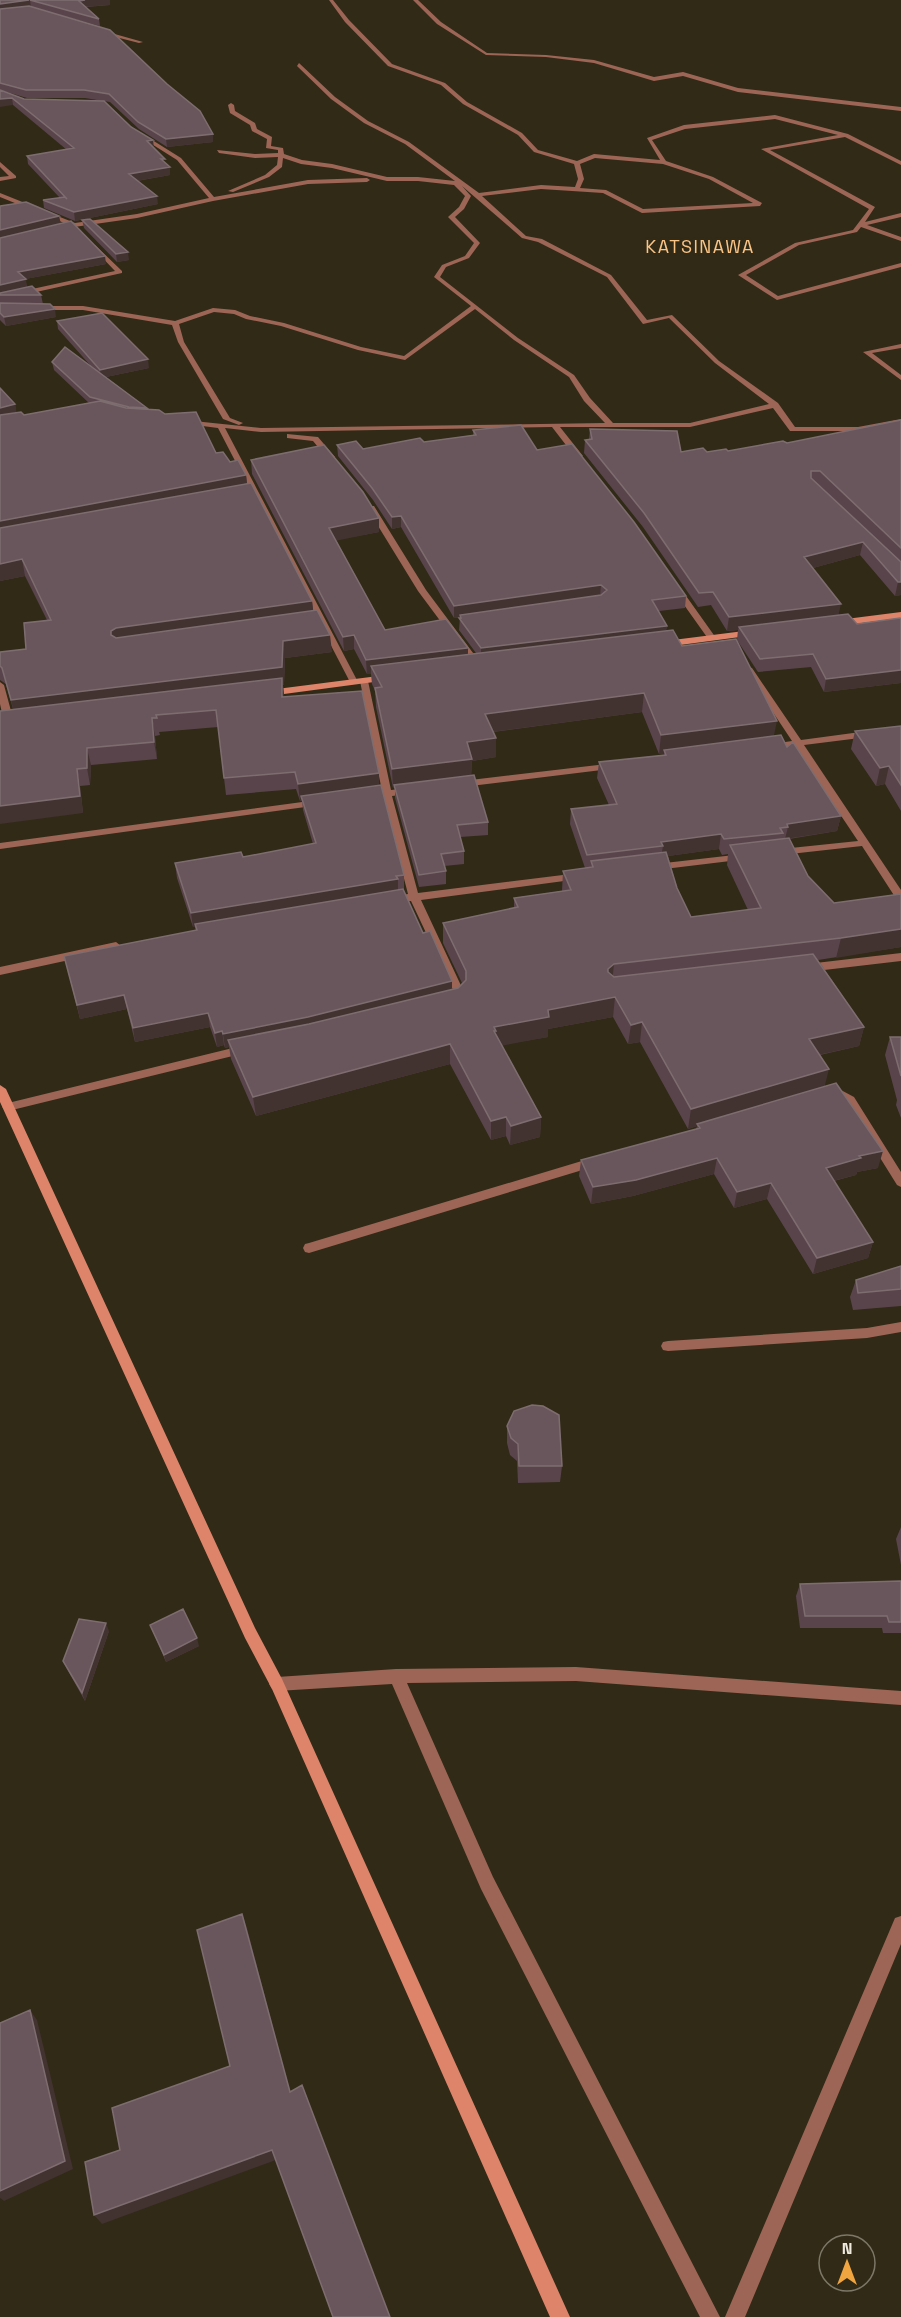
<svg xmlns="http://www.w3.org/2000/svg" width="901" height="2317" font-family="'Space Grotesk',sans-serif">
<rect width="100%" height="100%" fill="#312a17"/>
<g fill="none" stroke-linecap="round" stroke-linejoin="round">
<path fill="#9d6555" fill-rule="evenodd" d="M329,0H333L349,20L392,64L445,83L467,102L522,133L538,150L577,161L594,154L660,160L647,138L684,125L775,115L848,134L901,161V165L845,137L770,150L875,207L865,222L901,213V217L867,225L901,237V241L861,227L857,232L799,245L746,275L778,296L901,263V267L777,300L738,275L795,243L853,230L869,209L761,149L838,135L775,119L685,129L652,140L666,161L713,177L762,203L760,206L642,213L603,193L541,189L482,196L526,236L542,239L611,275L647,320L672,315L719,361L778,403L795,427H858L901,419V423L858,431H790L773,408L690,427H560L583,456L579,458H576L552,427L261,432L225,428L358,682L357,684H351L218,428L187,424H184V420L261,428L605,423L584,401L569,377L514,340L475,309L405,360L358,350L281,326L246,319L234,314L214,312L179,324L184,342L230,418L243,423L239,425L223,419L178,342L172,325L83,310H38L35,308L38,306H83L175,321L213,308L235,310L250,316L284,323L361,347L404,356L471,306L434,277L442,265L465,256L474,243L448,217L459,207L465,196L454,185L418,181H387L332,168L301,164L283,158L282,167L269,177L233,192L228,191L265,175L277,165L278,157L255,158L219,153L217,150L255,154L278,153V150L266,148L267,139L252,131L250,125L230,113L228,105L231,103L234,105L235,111L255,123L257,129L272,137L271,146L283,148L284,154L302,160L332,164L387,177H418L455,181L405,144L364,123L331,99L297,66L299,63L335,97L368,121L409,142L479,193L541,185L575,187L578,179L574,164L534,152L518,135L463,104L441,85L388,66L345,22ZM595,158L663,164L709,179L753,203L643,209L606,190L580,188L584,179L580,164ZM462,186L522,238L538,242L607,277L643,324L669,318L715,363L769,404L690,423H613L590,398L574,375L518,338L440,277L446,267L469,258L480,243L455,217L464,209L471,196Z
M413,0H418L441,22L487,53L546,55L594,60L654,77L683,72L738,88L901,107V111L738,92L683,76L654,81L594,63L546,57L486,55L437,24Z
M100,31H104L143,42L139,43L100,33Z
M141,133L181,158L214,197L308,180L367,178L370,180L367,182L308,184L213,201L137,218L74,227L0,197V193L75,223L137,214L209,198L177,160L139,136Z
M0,162L16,176V178L0,181V177L9,176L0,167Z
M95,245L122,271V273L0,300V296L115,271L93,248Z
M901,344V348L872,353L901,375V380L863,352Z
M287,434L318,437L335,457L328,459L313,441L287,438Z
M368,506H374L426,590L482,665V669H476L418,591L367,508Z
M673,586H679L716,638L715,640H709L672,588Z
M749,667L752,668L801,740L868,731L873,734L868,737L804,745L901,890V901L897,900L862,846L781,855L776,852L781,849L858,841L795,747L772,750L767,747L772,744L792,741L745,670Z
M364,678L368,681L391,790L409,788L414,791L409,794L392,796L418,893L579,873L584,876L579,879L421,900L464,992L463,1001L455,1005L450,1001L454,997V992L411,901L391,903L386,900L391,897L408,894L383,797L367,799L362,796L367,793L382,791L360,681Z
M0,682L4,685L14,722L12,724L9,725L4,722L0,704Z
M615,763L620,766L618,768L462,787L457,784L462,781Z
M317,800L320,801V805L0,849V843Z
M743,854L747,855V859L656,870L651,867L656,864Z
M116,942L121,946L120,949L0,975V967Z
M901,953V961L807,972L802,968L807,964Z
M245,1045L249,1046L251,1049L249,1052L8,1111L2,1107L8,1103Z
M839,1089L854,1097L901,1172V1187L897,1185L846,1103L837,1097L829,1096L827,1093L829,1090Z
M595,1157L599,1159L601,1162L599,1165L309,1253L305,1252L303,1248L305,1244L309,1243Z
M901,1322V1332L867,1338L668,1351L663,1350L661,1346L663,1342L668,1341L867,1328Z
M576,1667L901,1691V1705L576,1681L407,1683L493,1877L720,2317H700L481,1889L392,1684L277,1691L272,1689L269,1684L272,1679L277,1677L396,1669Z
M901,1916V1944L745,2317H725L895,1918Z"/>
<path fill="#dd846b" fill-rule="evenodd" d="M901,612V618L838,626L834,623L838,620Z
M752,630L755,631V635L665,647L661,644L665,641Z
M386,675L390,678L389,680L269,696L264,693L269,690Z
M0,1085L6,1089L255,1628L282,1679L570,2317H550L272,1689L245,1638L0,1102Z"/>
</g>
<path fill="#59444c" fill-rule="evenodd" d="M0,0H110V5L86,7L99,19L100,26L30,7L213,142L167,147L139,129L110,102L104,101L154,147L165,164L170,175L137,181L158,204L75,221L44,208L43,200L60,198L28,164L27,156L67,150L13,105L0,90L24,99L103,101L85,98H27L0,90Z
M0,206L61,224L106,264L25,279L27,287L41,295L43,304L56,317L6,326L0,320Z
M82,220L129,260L117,262L84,228Z
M57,321L149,368L106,377L147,408V409L230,462L246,475L247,484L312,601L313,610L332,652L285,658L284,684L283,685L284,697L379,773V785L404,875V889H403L423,933L452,989L458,988L462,983L443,943V923L514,908V898L562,891L563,871L585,868L570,824L571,809L609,805L597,778L599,762L664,755V754H659L642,712L493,732L496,738V757L472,761L471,776L488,822V835L460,837L464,851V864L444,866L446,871V884L419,887L395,798V787L393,788L376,707L375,691L372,684L371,674H367L354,649L344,651L252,474L251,460L379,532L336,540L385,630L468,654L476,653L459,630L460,617L454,618L401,527L392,529L373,500L338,456L337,445L363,449L424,442L473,435V430L537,450L686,596L685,608L659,611L667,626L666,630L774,736L787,747L841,816L837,831L789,839L808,876L834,903L901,894V947L818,960L864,1027L859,1046L820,1055L825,1086L878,1168L857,1172L856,1175L834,1181L873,1242L868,1258L813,1274L767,1199L734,1208L714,1174L633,1196L591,1204L579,1176L581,1160L696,1129L697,1126L688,1129L640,1042L628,1044L613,1017L548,1029V1037L501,1045L541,1117L540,1137L510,1145L506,1136L491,1140L450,1064L256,1116L231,1059L229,1047L225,1048L224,1045L217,1047L210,1027L135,1042L127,1009L80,1019L64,956L196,931L195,927H193L177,878L175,863L243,857L313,844L303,810L302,800L300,801L296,789L226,795L218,727L159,732L160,735L155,736L157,759L91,765L90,785L80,786L83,813L13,709L6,684L0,680V652L26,649L47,620L25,576L0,581L15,404L16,412L24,415L89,403L54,370L52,362L90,365L58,329ZM719,849L722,855L728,854L727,865L748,910L691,917L677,888L668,856Z
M901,420V595L895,596L860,555L813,568L839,615L857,624L901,619V683L824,692L811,667L758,672L737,640L738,630L727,631L711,605L698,607L643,527L584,453L585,440L589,439L590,429L681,452H707L728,451L787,443Z
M901,726V811L885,784L876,786L851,749L855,731Z
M890,1037H901V1118L896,1105L897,1100L885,1055Z
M901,1266V1306L853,1310L850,1297L856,1280Z
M507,1426L562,1466L560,1482L518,1483L517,1461L510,1455L507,1443Z
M901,1527V1565L896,1539Z
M901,1581V1633H883L882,1628H800L796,1596L800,1584Z
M150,1625L199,1646L166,1662Z
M109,1631L85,1701L67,1669L63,1661Z"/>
<path fill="#423230" d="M30,0L31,7L0,11V4Z
M85,0H110V5L80,7L79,1Z
M12,98L13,105L0,107V99Z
M213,134V142L167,147L166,139Z
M153,140L154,148L147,141Z
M170,167V175L130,182L129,174Z
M157,196L158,204L75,221L74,212Z
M59,216L61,224L0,239V230Z
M128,252L129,260L117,262L116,254Z
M105,256L106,264L20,280L18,272Z
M26,279L27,288L0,294V285Z
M55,309L56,317L6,326L4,317Z
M148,359L149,368L101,378L100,370Z
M15,404L18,420L0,424V408Z
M246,475L248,491L0,538V521Z
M401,516V527L392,529V517Z
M379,518V532L330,542L329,528Z
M863,542L860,555L802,571L804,557Z
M22,559L25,576L0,581V564Z
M898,582H901V595L895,596Z
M601,585L600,597L460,615V617L454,618V606Z
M312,601L314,617L119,645L111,635V631L116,628Z
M841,604L838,617L739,627L738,630L727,631L729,617Z
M667,626L665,638L481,661V648Z
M330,635L332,652L285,658L284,684L283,685L284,695L283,714L282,697L15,717L11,700L283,641Z
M354,635V649L344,651L343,637Z
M468,648V662L371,666V674H367L366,660Z
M901,670V683L824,692L826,679Z
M644,693L642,712L484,733L485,714Z
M152,718L155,736L157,759L154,742Z
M777,721L773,740L664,750V754H659L661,735Z
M496,738V757L472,761L471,778L393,788L392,769L467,742Z
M87,748L91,765L90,785L87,768Z
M889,766L885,784L876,786L880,768Z
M77,769L80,786L83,813L0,824V806Z
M379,773V790L301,796L302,800L300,801L298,784Z
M841,816L837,831L785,839L788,827L787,824Z
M721,834L719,849L661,857L663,846L661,842Z
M398,879V893L193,927L191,913Z
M901,929V947L836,958L841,938Z
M614,964L612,984L606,988L608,969Z
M452,981V995L228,1040L229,1047L225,1048L223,1034Z
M124,995L127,1009L80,1019L77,1005Z
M615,997L613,1017L548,1029V1037L495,1047L493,1051L494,1027L548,1010Z
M208,1013L210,1027L135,1042L133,1028Z
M642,1022L640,1042L628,1044L631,1025Z
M864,1027L859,1046L804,1058L809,1039Z
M222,1031L224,1045L217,1047L215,1033Z
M450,1044V1064L256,1116L253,1097Z
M829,1069L824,1089L697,1124V1126L688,1129L691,1109Z
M506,1117V1136L491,1140V1121Z
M541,1117L540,1137L510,1145L511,1126Z
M883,1151L878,1168L857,1172L856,1175L821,1184L826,1168L859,1156Z
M717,1158L714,1174L633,1196L591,1204L593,1187Z
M771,1183L767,1199L734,1208L737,1192Z
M873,1242L868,1258L813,1274L817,1258Z
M106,1623L109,1631L85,1701L82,1693Z
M197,1638L199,1646L166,1662L164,1655Z
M242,1914L247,1928L293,2103L290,2092Z
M30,2010L37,2020L73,2169L4,2201L0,2198V2191Z
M272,2150L276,2160L102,2224L94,2215Z"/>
<path fill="#69565c" stroke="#7e6d70" stroke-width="1.5" d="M0,0H29L0,4Z
M30,0H85L79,1L99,19Z
M29,6L110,30L167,84L200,111L213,134L166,139L138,122L109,94L84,90H26L0,83V9Z
M0,90L24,99L104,101L131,127L153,140L147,141L165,159H161L170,167L129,174L157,196L74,212L43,200L65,197L67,199L27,156L74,148L12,98L0,99Z
M26,202L59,216L0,230V206Z
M90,219L128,252L116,254L82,220Z
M71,221L105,256L18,272L26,279L0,285V238Z
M32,286L41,295H0V293Z
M0,303L50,304L55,309L4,317L0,313Z
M102,313L148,359L100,370L57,321Z
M65,347L147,408L129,407L90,397L52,362Z
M0,388L15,404L0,408Z
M100,401L126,408L159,410L165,414L196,412L216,453L223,452L230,462L238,460L246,475L0,521V415L21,412L24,415Z
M901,420V548L820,471H811V478L901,562V582H898L863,542L804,557L841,604L729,617L713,592L699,593L644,513L585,440L592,439L590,429L677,431L681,452L703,448L707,452L726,449L728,451L783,441L787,443Z
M521,425L537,450L572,444L634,522L686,596L652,600L667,626L481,648L459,618H461L460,615L601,595L607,590L601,585L454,606L401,516L392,517L372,488L337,445L356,441L363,449L420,438L424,442L476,435L473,430Z
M324,445L363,492L379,518L329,528L385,630L446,619L468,648L366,660L354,635L343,637L251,460Z
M251,483L312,601L116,628L111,631V635L116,638L317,610L330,635L283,641L282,667L11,700L2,668L0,666V652L26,649L24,623L51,620L22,559L0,564V528Z
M848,614L857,624L900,618L901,619V670L826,679L813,654L760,659L739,627Z
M673,630L682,646L736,639L777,721L661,735L644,693L485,714L496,738L467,742L472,759L392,769L375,688L382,687L371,666Z
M282,678V697L362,691L379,773L298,784L295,772L224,778L216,710L156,715L157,718H152L154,742L87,748V768L77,769L80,796L0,806V711Z
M901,726V785L889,766L880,768L855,731Z
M781,735L787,747L793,742L841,816L787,824L788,827L780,828L783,833L724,839L721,834L661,842L663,846L587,855L571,809L617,804L599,762L666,755L664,750Z
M474,775L488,822L457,825L464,851L441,854L446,871L419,875L394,785Z
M381,785L404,875L396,876L398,879L191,913L175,863L241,852L243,857L316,843L301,796Z
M789,838L808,876L834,903L901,894V929L841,938L614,964L608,969V972L614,977L813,954L864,1027L809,1039L829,1069L691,1109L642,1022L631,1025L615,997L548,1010L549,1017L494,1027L496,1031H494L541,1117L511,1126L506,1117L491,1121L450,1044L253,1097L228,1040L309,1024L458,988L466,980V971L443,923L518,907L514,898L571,890L563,871L593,867L591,861L666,852L677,888L691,917L761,908L730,845Z
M403,889L423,933L430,931L452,981L308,1017L223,1034L222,1031L215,1033L208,1013L133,1028L124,995L77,1005L64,956L197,930L195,924Z
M890,1037H901V1076Z
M836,1083L883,1151L859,1156L861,1158L826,1168L873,1242L817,1258L771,1183L737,1192L717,1158L636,1180L593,1187L581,1160L700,1128L697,1124Z
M901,1266V1289L858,1293L856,1280Z
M532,1405L543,1406L559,1415L562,1466H519L518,1444L511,1438L507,1426L514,1411Z
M901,1581V1622H889L887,1616H805L800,1584Z
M183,1609L197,1638L164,1655L150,1625Z
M79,1619L106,1623L82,1693L63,1661Z
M242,1914L290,2092L302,2085L390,2317H333L272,2150L94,2215L85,2162L120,2150L112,2108L230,2066L197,1930Z
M30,2010L65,2161L0,2191V2023Z"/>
<g text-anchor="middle" stroke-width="5" stroke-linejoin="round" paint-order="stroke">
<g font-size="18" letter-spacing="1.5" fill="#fac486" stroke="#312a17">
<text x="700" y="253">KATSINAWA</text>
</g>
</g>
<g transform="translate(847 2263)"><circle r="28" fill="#312a17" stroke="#7d7767" stroke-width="1.5"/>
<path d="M0-4.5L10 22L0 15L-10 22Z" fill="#f1a540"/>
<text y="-9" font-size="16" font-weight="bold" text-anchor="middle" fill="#eeeade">N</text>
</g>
</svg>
